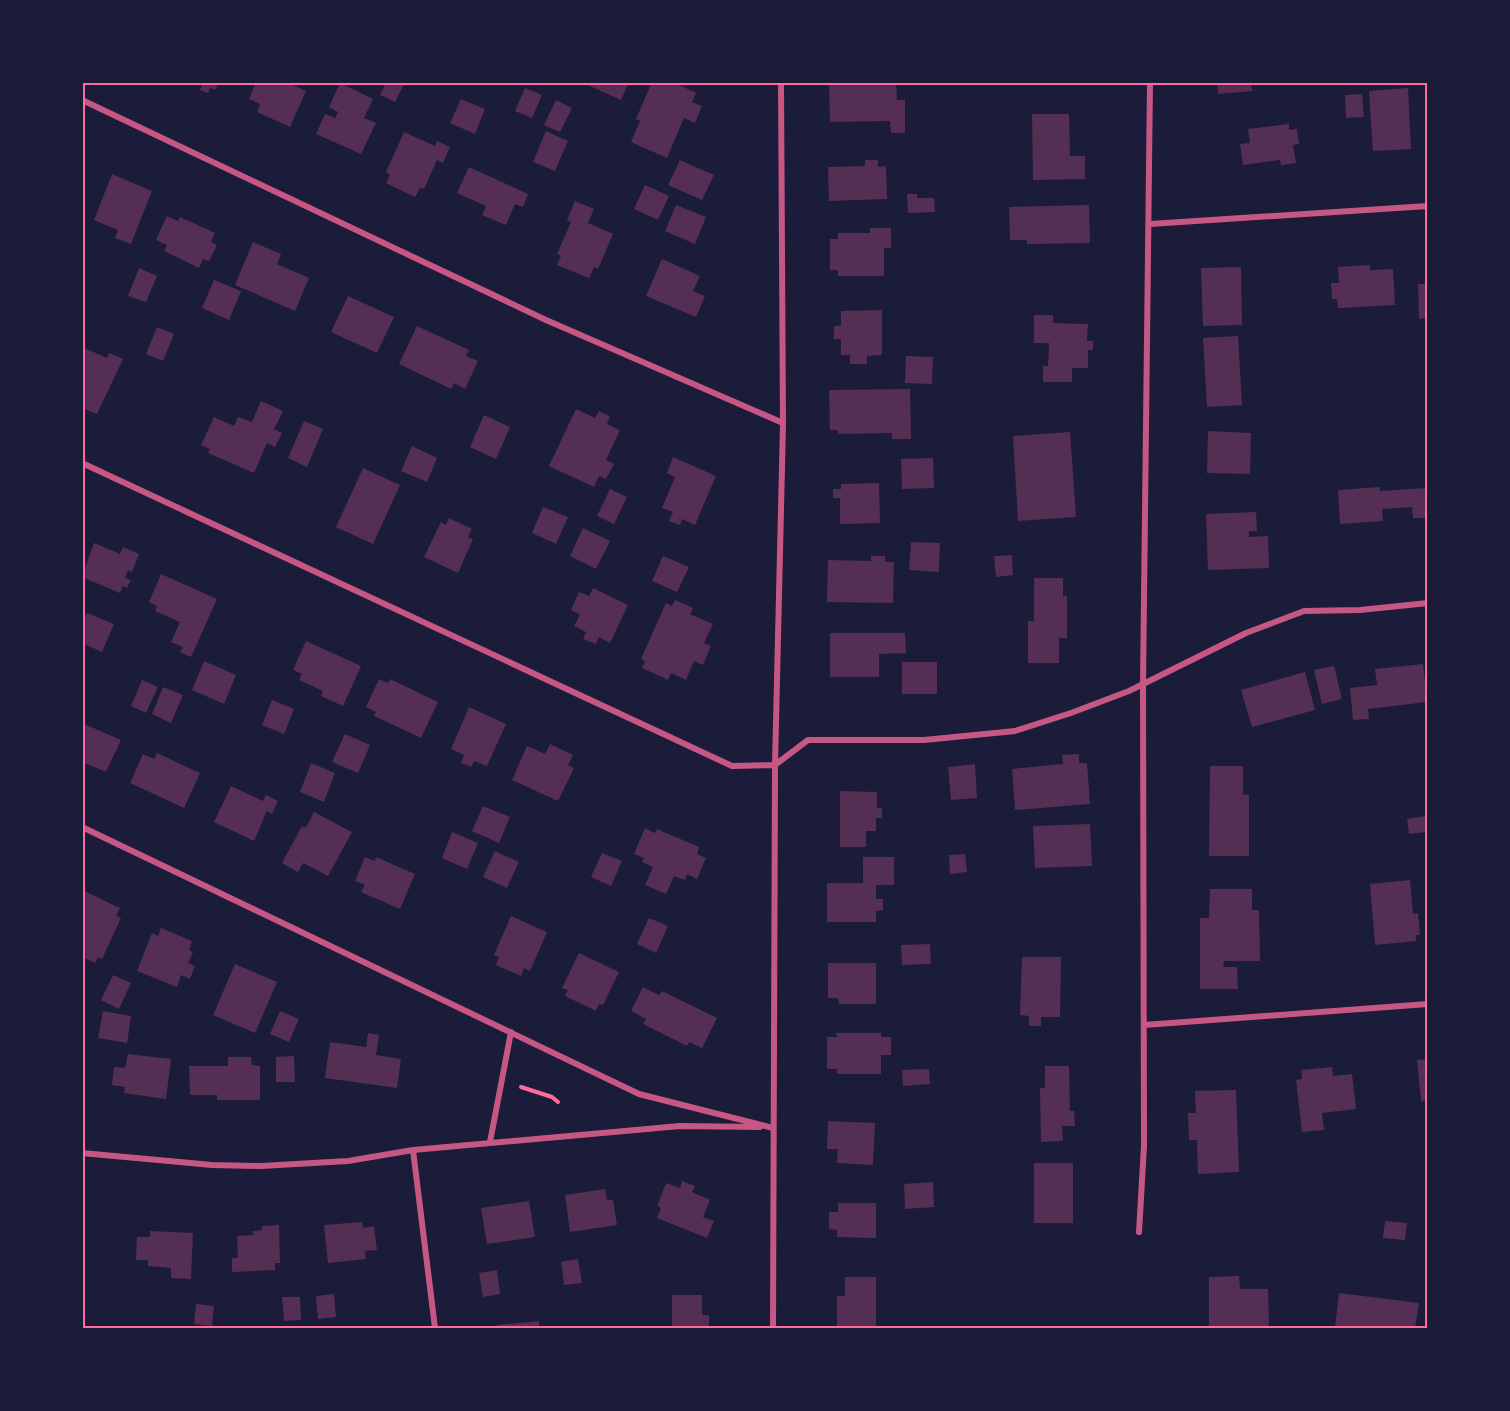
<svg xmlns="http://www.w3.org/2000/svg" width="1510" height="1411" font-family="Lato,sans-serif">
<rect width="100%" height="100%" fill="#1b1b3a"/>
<path fill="#542f53" d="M197,82H219L215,90L210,88L208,93L200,90L202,85Z
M256,82H286L306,91L290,127L257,112L260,104L249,99Z
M386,82H405L395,102L380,95Z
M581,82H629L621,100Z
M652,82H673L696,93L692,102L702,106L695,123L684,118L667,158L631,142L640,121L636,119Z
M829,82H896L897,100H905V133H891L890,121L830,122Z
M1217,82H1251L1252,91L1218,94Z
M340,83L373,99L364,118L376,123L361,154L316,134L325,114L335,118L338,112L329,107Z
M525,88L542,95L532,118L515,111Z
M1408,88L1411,149L1373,151L1369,91Z
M1362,94L1364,117L1346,118L1345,95Z
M461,99L485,109L475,134L450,123Z
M556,100L572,108L560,132L544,125Z
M1032,114H1069L1070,156H1085V179L1033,180Z
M1289,124V130L1297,129L1299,144L1293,145L1296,163L1281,165L1280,160L1243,165L1240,144L1250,143L1248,129Z
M546,131L568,141L555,171L533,162Z
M404,132L435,146L437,141L450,147L443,163L437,160L424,189L420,188L415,197L386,183L390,175L386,172Z
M680,160L714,175L702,200L668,185Z
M865,160H878V167L886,166L887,199L829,201L828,167L865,166Z
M469,167L528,194L523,207L515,204L506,225L482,215L486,206L457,193Z
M112,174L152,191L131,244L115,238L118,230L94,220Z
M645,185L669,196L658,220L634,209Z
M907,194H917V198H934L935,212L908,213Z
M575,201L594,209L588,223L613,234L598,269L594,267L589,278L557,265L561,256L557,254L571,222L567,220Z
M676,205L706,217L695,244L665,231Z
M1089,205L1090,243L1027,244V240H1010L1009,207Z
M167,216L178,221L180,217L215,233L211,242L217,245L209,261L203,259L199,268L164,251L167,245L156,240Z
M870,228H891V248H884V276H838V270H830V239H838V233H870Z
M253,242L281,254L277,264L309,278L295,311L235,285Z
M662,259L700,276L693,291L705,296L696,317L646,296Z
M1370,265V270L1393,269L1395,305L1338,308L1337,299H1332L1331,283H1339L1338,267Z
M1241,267L1242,325L1203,326L1201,268Z
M139,268L157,276L146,302L128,296Z
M214,280L241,291L229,320L202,308Z
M1418,284H1428V318L1419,319Z
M348,296L394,317L377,353L331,332Z
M882,310V355L867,356V364H850V355H841V339H834V326H841V311Z
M1034,315H1053V323L1088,324L1087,341H1093V350H1088V368H1072V382H1043V366H1048L1049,343H1034Z
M417,326L469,350L466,356L478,361L465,389L454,383L451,389L399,364Z
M157,327L174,334L163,361L146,354Z
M1238,336L1242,405L1207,407L1203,338Z
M82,347L107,358L109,353L123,359L97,414L82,408Z
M906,356L933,357L932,384L905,383Z
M910,389L911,439H892V433L838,434V430H830L829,390Z
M261,401L283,411L274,429L282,433L275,447L267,443L254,473L208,453L210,449L201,445L214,417L234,426L238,417L252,422Z
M576,409L595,418L599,411L610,416L607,424L620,430L606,460L614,464L606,479L599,476L594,487L549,466Z
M484,415L510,427L496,459L470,447Z
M304,421L323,429L307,467L288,458Z
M1208,431L1251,433L1250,474L1207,473Z
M1070,432L1076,517L1018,521L1013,436Z
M412,446L437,458L427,482L401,471Z
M673,457L716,476L695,525L682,519L680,525L669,521L673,512L662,508L675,477L667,473Z
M933,458L934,488L902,489L901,459Z
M363,468L400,485L373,544L336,527Z
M879,483L880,523L840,524V498H833V489H841V484Z
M1379,487L1380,491L1426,488L1428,518H1413L1412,507L1382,509L1383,521L1340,524L1338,490Z
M610,489L627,497L614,524L597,516Z
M543,507L568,517L556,544L532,533Z
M1256,512L1257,531H1249V537L1268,536L1269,568L1208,570L1206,514Z
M449,518L472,529L468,537L473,539L458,573L424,557L441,522L446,525Z
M583,528L610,541L596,569L570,556Z
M911,542L940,543L939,572L909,570Z
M94,543L120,554L123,547L139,554L132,572L128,570L125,578L131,580L127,588L123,586L120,593L82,577Z
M1012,555L1013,575L996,577L994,556Z
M663,556L689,567L677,592L652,581Z
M871,556H885V562H894L893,603L827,602L828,560L871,561Z
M161,574L217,599L191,657L180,652L183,647L171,642L180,622L155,611L157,606L149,602Z
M1034,578H1063V596H1067V638H1059V663H1028V621H1034Z
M593,588L628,605L610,643L599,637L596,644L583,639L586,632L574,626L580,615L571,610L579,592L589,596Z
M675,600L693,608L690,614L713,624L704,643L711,646L703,665L694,661L686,680L671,673L668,680L642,668L645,661L641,659L666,603L672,606Z
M87,613L114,624L102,652L82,643V624Z
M830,633H905L906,653L879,654V677H830Z
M306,641L361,666L343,706L321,696L323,691L299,680L302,674L293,670Z
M204,661L236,675L224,704L192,690Z
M902,662H937V694H902Z
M1423,664L1427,702L1368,709L1369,719L1353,720L1350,688L1377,685L1375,669Z
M1334,666L1342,699L1322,704L1314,670Z
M1305,672L1315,710L1252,727L1241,690Z
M379,679L388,683L390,679L438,702L421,738L374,716L376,712L366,707Z
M142,680L158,687L146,713L131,706Z
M163,687L183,695L171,723L152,714Z
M272,700L294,709L284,734L262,725Z
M469,707L506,724L487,766L474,761L471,767L461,763L464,755L451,749Z
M82,723L121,740L106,772L82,762Z
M345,734L370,745L358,773L332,762Z
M550,744L573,755L568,765L574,768L558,801L512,780L527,746L545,754Z
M157,753L200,773L184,808L130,783L143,754L154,759Z
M1079,754V763H1087L1090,804L1015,810L1012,769L1063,764L1062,755Z
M311,763L335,773L324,802L300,792Z
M975,764L977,798L951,800L948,767Z
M1210,766H1243V795L1249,794V856H1209Z
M231,786L263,801L266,795L278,801L272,814L267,811L254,841L214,822Z
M840,791L877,792V808H882V818H876V831H866V847H840Z
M483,806L510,817L499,843L472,831Z
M314,812L352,832L328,876L303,863L298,872L282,863L302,826L306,828Z
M1425,816L1426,832L1409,834L1407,819Z
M1090,824L1092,866L1035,868L1033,826Z
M645,828L655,833L657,829L699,847L697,854L706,858L697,879L687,874L685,880L674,876L666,894L645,885L653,867L642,862L644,858L634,854Z
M452,832L478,843L467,869L442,858Z
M495,851L519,862L507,888L483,877Z
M602,853L622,861L611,886L591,877Z
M965,854L967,872L950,874L949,855Z
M365,857L375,861L376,857L415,874L400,909L361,892L365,885L355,881Z
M863,857H894V885H876V899H883V910L876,911V922H827V883H863Z
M1410,880L1413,914L1418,913L1420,935H1416V941L1375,945L1370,884Z
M1210,889H1252V910H1259L1260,961H1224L1223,967H1237L1238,989H1200V918H1209Z
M82,890L120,908L116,916L121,918L102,959L98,957L95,963L83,957L85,951L82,950Z
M511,916L547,932L530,971L524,968L521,976L496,965L499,957L494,955Z
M649,918L668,926L656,953L637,944Z
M161,928L192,941L189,950L193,952L188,963L195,966L190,979L181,975L177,987L137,971L152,933L158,936Z
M930,944L931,964L902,965L901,945Z
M579,953L619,972L603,1005L599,1004L596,1011L565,996L568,990L562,988Z
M1022,957H1061L1060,1017H1041V1026H1029V1016L1020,1015Z
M828,963H876V1004H839L838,998H828Z
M235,964L277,982L255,1033L213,1015Z
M113,975L131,983L119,1009L101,1000Z
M643,987L659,995L662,991L717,1018L702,1048L689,1042L687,1046L643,1024L646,1019L631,1011Z
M103,1011L131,1016L127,1043L98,1038Z
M280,1011L299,1019L289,1042L270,1034Z
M368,1033L379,1035L376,1055L401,1059L397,1088L325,1078L330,1042L366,1047Z
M836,1033H881V1037H891V1055H881V1074H837V1069H827V1037H837Z
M128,1054L171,1059L166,1099L124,1093L125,1087L112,1085L114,1067L125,1068Z
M294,1056L295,1082H276V1057Z
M228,1057H251L252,1065L260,1066V1100H217V1095H190L189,1066H228Z
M1428,1059V1100L1421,1101L1417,1060Z
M1045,1066H1069L1070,1111H1074L1075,1126H1062L1063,1141L1041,1142L1040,1088H1045Z
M1332,1067L1333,1076L1352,1074L1356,1109L1322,1113L1324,1130L1302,1132L1296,1080L1302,1079L1301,1070Z
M929,1069L930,1084L903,1086L902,1070Z
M1236,1090L1239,1172L1198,1174L1197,1140H1189L1188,1113H1196L1195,1091Z
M828,1121L875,1123L873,1165L837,1163L838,1149H827Z
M1034,1163H1073V1223H1034Z
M682,1181L695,1186L692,1192L710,1200L703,1217L714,1221L707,1238L657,1218L661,1208L657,1206L666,1183L680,1188Z
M933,1182L934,1207L905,1209L904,1184Z
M605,1189L607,1200H613L617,1225L570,1232L565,1195Z
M529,1201L535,1237L487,1244L481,1208Z
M838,1203H876V1238L837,1237V1230L829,1229V1212H838Z
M1385,1221L1407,1223L1405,1240L1383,1238Z
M362,1222L363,1228L374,1226L377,1250L365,1251L366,1259L328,1263L324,1225Z
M279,1225L280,1263H275V1270L232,1272V1258H238L237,1236L253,1235V1231L262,1230V1226Z
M150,1231L193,1233L191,1279L171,1278V1268L148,1266V1260H136L137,1237H150Z
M578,1259L582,1283L564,1285L561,1262Z
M497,1270L500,1294L483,1297L479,1273Z
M1239,1276L1240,1289H1268L1269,1328H1209V1277Z
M845,1277H876V1328H837V1296H845Z
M1339,1293L1419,1303L1415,1328H1335Z
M334,1294L336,1317L318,1319L316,1296Z
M672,1295H702V1315H709V1328H672Z
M282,1297H300L301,1320L284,1321Z
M196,1304L214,1306L212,1326L194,1324Z
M539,1321V1328H497V1325Z"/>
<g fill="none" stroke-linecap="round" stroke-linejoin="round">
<path stroke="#ff6b9d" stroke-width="4" d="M521,1087L552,1097L558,1102"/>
<path stroke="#c65784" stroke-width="6" d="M82,100L546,320L783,423
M1150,224L1428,206
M82,463L732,766L775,765L808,740H924L1015,731L1071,713L1129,691L1246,633L1304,611L1360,610L1428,603
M82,827L639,1094L773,1128
M1144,1025L1428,1004
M490,1142L511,1032
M413,1150L435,1328
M82,1153L212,1165L261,1166L348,1161L413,1150L680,1126L760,1127
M1139,1232L1144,1146L1143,684L1150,82
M773,1328L775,765L783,424L781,82"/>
</g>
<rect width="1510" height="1411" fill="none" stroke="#1b1b3a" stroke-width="168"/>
<rect x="84" y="84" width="1342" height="1243" fill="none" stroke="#ff6b9d" stroke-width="2"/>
</svg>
